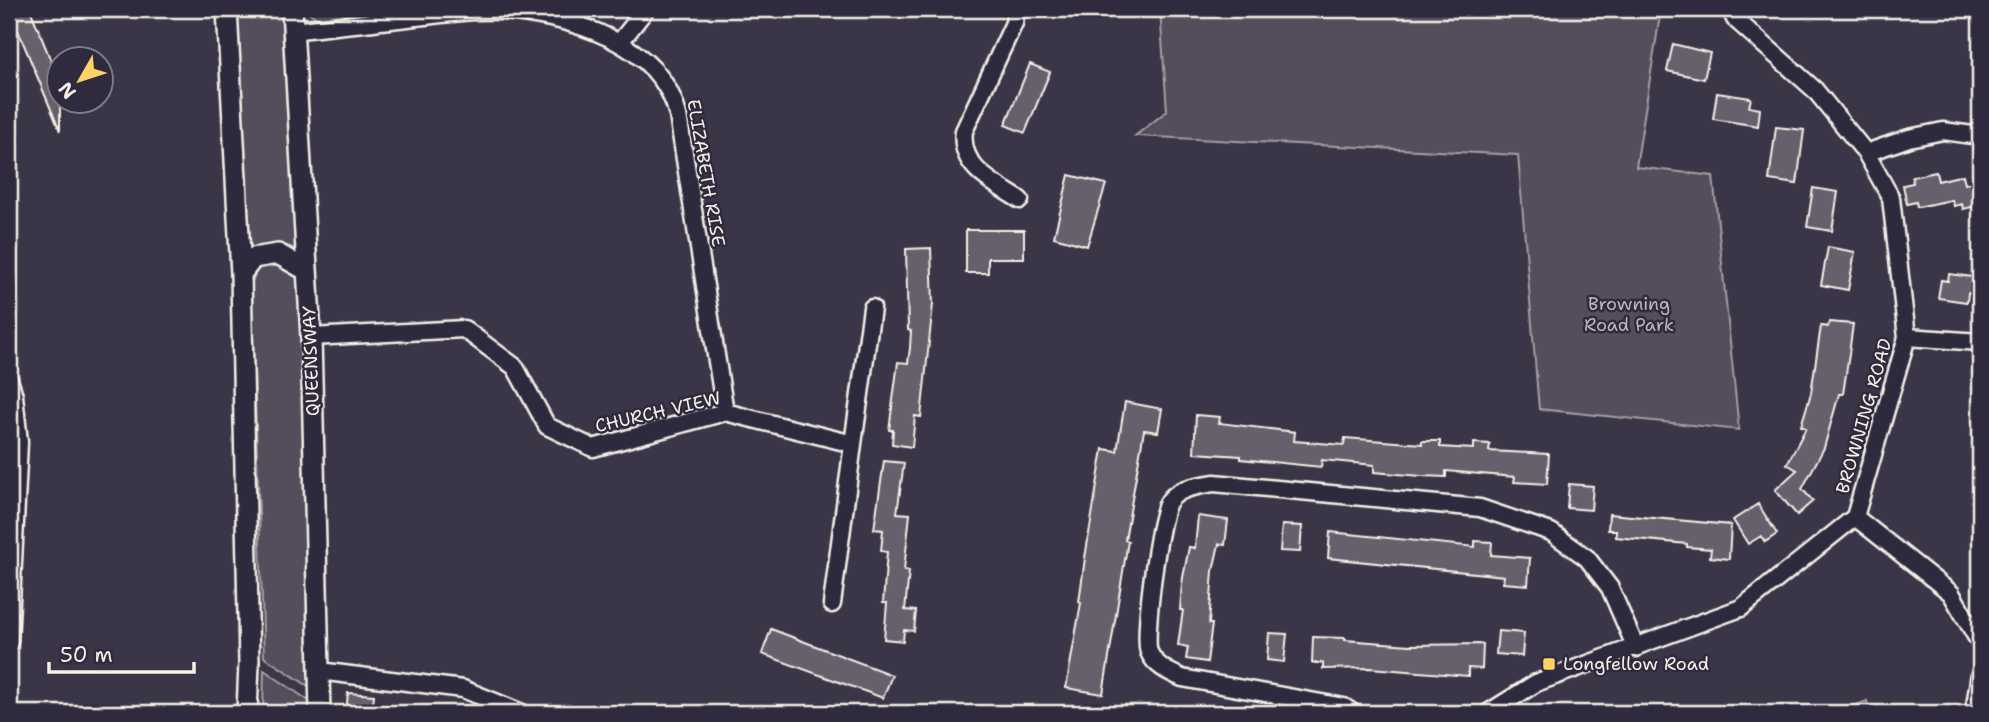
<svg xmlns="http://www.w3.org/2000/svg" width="1989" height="722" font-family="'Shantell Sans',sans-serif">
<rect width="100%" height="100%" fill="#3b3647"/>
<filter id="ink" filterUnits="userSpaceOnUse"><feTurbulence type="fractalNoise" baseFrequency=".0143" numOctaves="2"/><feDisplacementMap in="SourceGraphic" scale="14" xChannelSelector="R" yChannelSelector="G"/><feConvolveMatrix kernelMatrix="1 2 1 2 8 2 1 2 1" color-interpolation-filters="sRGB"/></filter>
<g filter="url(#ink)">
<path fill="#534e5c" stroke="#a4a0a2" stroke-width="2" d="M236,9H286L296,249C272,238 263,252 247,246Z
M305,9H386L316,18Z
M1160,9H1661L1636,167L1713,176L1739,430L1539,409L1518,155L1135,136L1167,111Z
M276,262L293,271L298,277L307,428L313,689L264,657L251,284L259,265Z
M264,670L312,703V713H263Z
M1867,701L1869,713H1837Z"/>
<path fill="#65616c" stroke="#f4f1e8" stroke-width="2" d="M9,9H30L60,83V131Z
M1673,44L1710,53L1704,79L1667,71Z
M1030,64L1050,72L1025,133L1005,125Z
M1717,93L1751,98L1749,107L1760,109L1758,126L1713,119Z
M1776,127L1804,130L1797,184L1769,180Z
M1936,172L1938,181L1963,175L1965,184L1977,181L1980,205L1963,209L1962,204L1954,206L1952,200L1917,207L1916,202L1907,204L1903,185L1913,183L1912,177Z
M1069,175L1106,184L1087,246L1054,237Z
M1813,188L1838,192L1832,231L1807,227Z
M966,230H1024V258H988V273H966Z
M1828,247L1855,252L1848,290L1821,285Z
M931,248L933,304L921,417L915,416L912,447L892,444L893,430H889L898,362L908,363L910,348L911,331L908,330L906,249Z
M1949,274L1980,278V295L1968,293L1967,302L1938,298L1941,280L1948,281Z
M1829,322L1853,324L1849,354L1843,394H1839L1824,448L1802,489L1813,501L1797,515L1775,490L1797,470L1787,464L1806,428L1801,426L1811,393L1821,326L1828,327Z
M1125,402L1162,409L1158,432L1144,430L1125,540L1128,541L1103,694L1066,688L1081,603L1079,602L1085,558L1103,449L1117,451Z
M1196,415L1220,417L1219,423L1295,432L1294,441L1344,445L1345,438L1422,444V441H1440V447L1474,449V443L1490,444L1489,451L1549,454L1547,484L1514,482L1515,477L1446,471V477L1421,476L1374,472V465L1322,460L1321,467L1241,459V456L1194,453Z
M884,461L904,463L897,513L910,514L904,570L909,571L905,610L916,611L914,631L904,630L903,641L884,639L887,603H883L887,552L881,551L883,530L874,529Z
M1569,484L1593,486L1591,510L1567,508Z
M1758,504L1777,534L1765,542L1761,536L1748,544L1733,520Z
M1609,514L1731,525L1729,559L1710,557L1711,549L1687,547V544L1616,537V530H1608Z
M1198,516L1228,520L1225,545L1219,544L1213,571L1209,624H1212L1207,662L1186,659L1188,647L1178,645L1183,610H1180L1182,583L1189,547L1195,548Z
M1282,525L1302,526L1300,552L1280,551Z
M1330,532L1475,547V541L1492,542L1491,555L1530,558L1528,585L1503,583L1504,576L1328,558Z
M771,629L892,675L883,698L762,654Z
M1498,631L1524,633L1522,656L1496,654Z
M1269,633L1287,634L1284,662L1267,660Z
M1313,637L1345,638V640L1410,645L1483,644L1482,669L1468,668V676L1370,668L1323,669V663H1312Z
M348,693L374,695L372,713H346Z"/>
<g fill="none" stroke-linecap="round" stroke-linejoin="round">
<g stroke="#f4f1e8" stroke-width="21">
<path id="minor" d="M1016,9L1014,23L964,131C959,168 994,183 1020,200
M293,31C334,26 375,22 415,17C443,14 473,9 501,11C568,16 660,41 678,115L725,412
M620,42L646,9
M1866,153L1909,138L1943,131L1980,136
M311,337L464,329L515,367L547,426L593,448L725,412L853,444L832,604
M1907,337L1980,342
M9,379L14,396L19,442L9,642
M853,444L872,308
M1855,517L1951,593L1980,643
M319,671L463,689L522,713
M1353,713L1344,707L1182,678C1169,672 1155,666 1149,652C1143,636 1159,515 1169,501C1179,487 1199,486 1214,483L1480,508L1551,532L1587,558L1610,588L1636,648
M1488,713L1536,683L1741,608L1855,517L1907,337L1891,198L1866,153L1815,90L1735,19L1730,9
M1974,713L1980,673"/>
</g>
<g stroke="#f4f1e8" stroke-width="24">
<path id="tertiary" d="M227,9L241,274L249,663L247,713
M292,9L311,337L320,713
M241,274L253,258L278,254L306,270"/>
</g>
<use href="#minor" stroke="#2f2a3d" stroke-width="16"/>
<use href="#tertiary" stroke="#2f2a3d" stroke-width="19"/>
</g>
</g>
<rect fill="#ffd166" stroke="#2f2a3d" stroke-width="2.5" x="1542" y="657" width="14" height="14" rx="3.5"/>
<g text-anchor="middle" stroke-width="5" stroke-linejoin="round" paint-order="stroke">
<g font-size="18" fill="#f4f1e8" stroke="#2f2a3d">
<text transform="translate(706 173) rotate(80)" y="6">ELIZABETH RISE</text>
<text transform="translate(311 361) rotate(-92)" y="6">QUEENSWAY</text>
<text transform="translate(658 412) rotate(-13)" y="6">CHURCH VIEW</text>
<text transform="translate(1864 416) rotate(-74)" y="6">BROWNING ROAD</text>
</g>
<g font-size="18" fill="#bcb8b7" stroke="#2f2a3d">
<text x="1629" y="310">Browning<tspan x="1629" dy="21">Road Park</tspan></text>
</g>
<g font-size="18" fill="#f4f1e8" stroke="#2f2a3d" text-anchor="start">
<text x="1563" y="670">Longfellow Road</text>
</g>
</g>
<rect width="1989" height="722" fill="none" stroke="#2f2a3d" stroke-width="35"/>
<rect x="18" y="18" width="1954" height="687" fill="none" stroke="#f4f1e8" stroke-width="2.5" filter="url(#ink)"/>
<g transform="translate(80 80) rotate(231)"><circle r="33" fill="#2f2a3d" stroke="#7e7a81" stroke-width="2"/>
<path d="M0-5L12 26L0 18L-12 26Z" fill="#ffd166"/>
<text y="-10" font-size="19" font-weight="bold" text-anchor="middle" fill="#f4f1e8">N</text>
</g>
<path d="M49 662v10h145v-10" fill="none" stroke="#f4f1e8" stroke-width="3.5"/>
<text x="60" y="662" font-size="21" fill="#f4f1e8" stroke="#2f2a3d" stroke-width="5" paint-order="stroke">50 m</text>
</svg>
